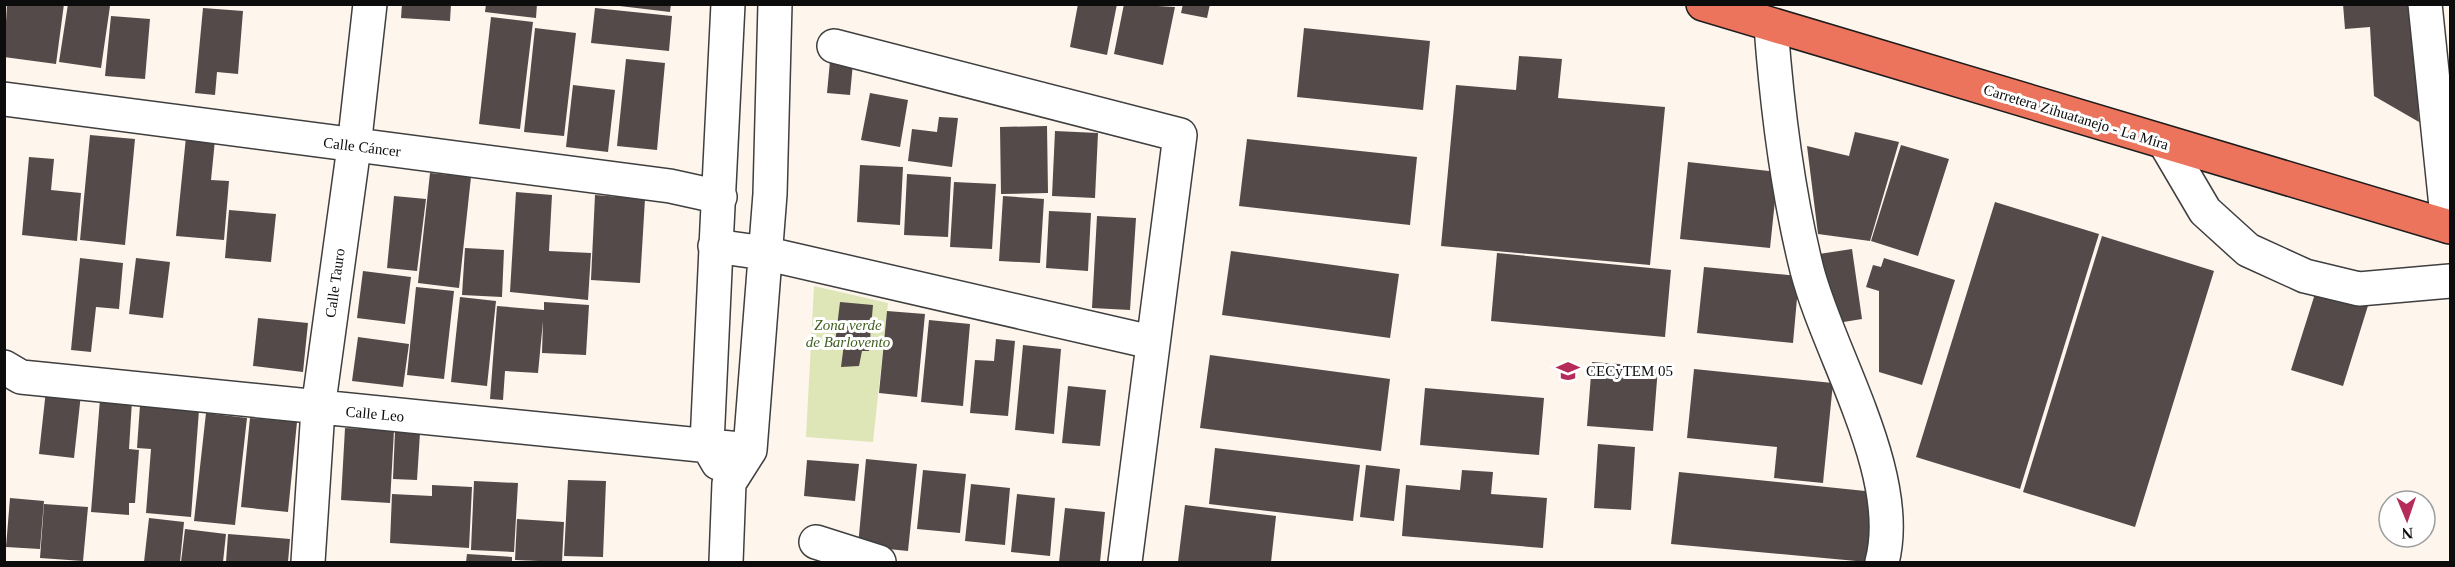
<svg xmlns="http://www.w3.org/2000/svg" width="2455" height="567" font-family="Georgia,serif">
<rect width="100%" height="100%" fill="#fef5ed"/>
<path fill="#dee6b8" d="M814,286L888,303L873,442L806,437Z"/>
<path fill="#544a49" d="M7,4H64L56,64L4,57Z
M68,4L110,6L101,68L59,62Z
M402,4H451L450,21L401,18Z
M486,4H537L536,18L485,12Z
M603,4H671L670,12Z
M1078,4H1117L1107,55L1070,47Z
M1124,4L1175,7L1163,65L1114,54Z
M1183,4H1210L1207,18L1181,13Z
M2343,4H2412L2419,122L2374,96L2370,27L2345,29Z
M203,8L243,11L238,74L217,72L215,95L195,93Z
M595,8L672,16L669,51L591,43Z
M111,16L150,19L145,79L105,76Z
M491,17L533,22L520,129L479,124Z
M535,28L576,33L564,136L524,132Z
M1304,28L1430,41L1423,110L1297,97Z
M1519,56L1562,59L1558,98L1665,107L1650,265L1441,246L1456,85L1516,90Z
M626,59L665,63L657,150L617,146Z
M830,61L853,63L850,95L827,93Z
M573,85L615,90L608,152L566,147Z
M870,93L908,100L900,147L861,140Z
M939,117L958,118L952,167L908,161L912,129L937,132Z
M1047,126L1048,193L1001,194L1000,127Z
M1055,131L1098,133L1095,198L1052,196Z
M1855,132L1899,142L1870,241L1818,234L1807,146L1849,156Z
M90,135L135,139L125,245L80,240Z
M186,137L215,140L211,180L229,181L224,240L176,236Z
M1247,139L1417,157L1410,225L1239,206Z
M1901,145L1949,159L1918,256L1871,241Z
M29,157L54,159L51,190L81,193L77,241L22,235Z
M1688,162L1778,172L1770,248L1680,239Z
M860,165L903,167L900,225L857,222Z
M430,173L471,177L459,288L418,283Z
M907,174L951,177L948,237L904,235Z
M954,182L996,184L992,249L950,247Z
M516,192L552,195L549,251L591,253L588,300L510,292Z
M595,195L645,199L640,283L591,280Z
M394,196L426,199L417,271L387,268Z
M1003,196L1044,199L1040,263L999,261Z
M1995,202L2099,234L2020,489L1916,457Z
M229,210L276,214L271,262L225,258Z
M1049,211L1091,213L1088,271L1046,268Z
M1097,216L1136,218L1130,310L1092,308Z
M2102,236L2214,271L2135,527L2023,492Z
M465,248L504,250L502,297L462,295Z
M1852,249L1862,319L1831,324L1819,254Z
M1231,251L1399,274L1390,338L1222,315Z
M1497,253L1671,270L1665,337L1491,321Z
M80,258L123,263L119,309L96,307L91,352L71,350Z
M136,258L170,262L163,318L129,314Z
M1884,258L1955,280L1922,385L1879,372V291L1866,287L1873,265L1881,267Z
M1704,267L1799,276L1793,343L1697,333Z
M363,271L411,277L405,324L357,318Z
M2319,281L2371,296L2343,386L2291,370Z
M416,287L454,291L444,379L407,375Z
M460,297L496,301L487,386L451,382Z
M544,302L589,305L586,355L542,353L543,321L538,373L505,371L503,400L490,399L497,306L544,310Z
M840,302L873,305L869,351H862L859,366L841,367L844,344L835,343Z
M887,311L925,314L917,397L879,393Z
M258,318L308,323L303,372L253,366Z
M929,320L970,324L963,406L921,402Z
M358,337L409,344L403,387L352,381Z
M996,339L1015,341L1008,416L970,413L975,360L994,361Z
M1023,345L1061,349L1054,434L1015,430Z
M1210,355L1390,379L1381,451L1200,428Z
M1592,362L1658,367L1653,431L1587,426Z
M1694,369L1833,383L1823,483L1774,478L1777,447L1687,438Z
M1068,386L1106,390L1100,446L1062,443Z
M1425,388L1544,398L1539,455L1420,445Z
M46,390L81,394L74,458L39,454Z
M100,399L132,401L129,449L139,450L135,503H129V515L91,512Z
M140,405L199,410L191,517L146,513L151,449L137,448Z
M206,413L247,418L235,525L194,521Z
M250,418L297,422L288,512L241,507Z
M345,428L394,430L390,503L341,500Z
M395,431L420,433L417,480L393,479Z
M1598,444L1635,447L1631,510L1594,508Z
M1215,448L1360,465L1353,521L1209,504Z
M866,459L917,464L908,551L858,546Z
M807,460L859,464L855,501L804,496Z
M1366,465L1400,469L1394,521L1360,517Z
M923,470L966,474L960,533L917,529Z
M1462,470L1493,472L1491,494L1547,498L1543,548L1402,536L1406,485L1460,490Z
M1679,472L1875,492L1867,562L1671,544Z
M568,480L606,481L603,557L564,556Z
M474,481L518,483L514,552L471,550Z
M971,484L1010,488L1005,545L965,541Z
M432,485L472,487L469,548L390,543L392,494L432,496Z
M1017,494L1055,498L1050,556L1011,552Z
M10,498L44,501L40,549L6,547Z
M44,504L88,507L83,561L40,558Z
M1185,505L1276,516L1271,562H1178Z
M1065,508L1105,512L1100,562H1059Z
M149,518L184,522L180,562H144Z
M517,519L564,522L562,562L515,560Z
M185,529L226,534L223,562H181Z
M228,534L290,539L288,562H226Z
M467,554L512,557V562H466Z"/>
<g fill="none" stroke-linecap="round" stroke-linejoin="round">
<g stroke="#3f3f3f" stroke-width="36">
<path id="minor" d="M2425,4L2448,226
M1771,26C1777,107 1787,190 1807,270C1829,355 1905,474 1882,562
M834,46L1180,135L1125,562
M4,99L670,186L720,197
M2165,143L2205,211L2248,250L2305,276L2359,289L2450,281
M715,246L764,253L1151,342
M4,367L21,377L750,450
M718,463L707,444C713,297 721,151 728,4
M816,542L879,562
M308,562L318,409L354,147L370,4
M726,562L729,483L750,450L770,194L775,4"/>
</g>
<g stroke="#1d1d1d" stroke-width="36">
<path id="highway" d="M1703,4L2450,227"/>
</g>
<use href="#minor" stroke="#fff" stroke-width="33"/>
<use href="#highway" stroke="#ed745c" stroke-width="33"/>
</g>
<defs>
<g id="school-bare" transform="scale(1.8)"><path d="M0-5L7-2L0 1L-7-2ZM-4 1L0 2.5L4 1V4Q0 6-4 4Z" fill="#b52c5a" stroke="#fff" stroke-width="2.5" paint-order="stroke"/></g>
</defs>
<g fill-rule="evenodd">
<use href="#school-bare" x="1568" y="371"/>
</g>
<g text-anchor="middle" stroke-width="6" stroke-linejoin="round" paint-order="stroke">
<g font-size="15" fill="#0c0c0c" stroke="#fff">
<text transform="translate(2076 117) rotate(17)" y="5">Carretera Zihuatanejo - La Mira</text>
<text transform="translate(362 147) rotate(7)" y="5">Calle Cáncer</text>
<text transform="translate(335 283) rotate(-82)" y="5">Calle Tauro</text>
<text transform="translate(375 414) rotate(5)" y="5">Calle Leo</text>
</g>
<g font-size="15" font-style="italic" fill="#406020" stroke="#fff">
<text x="848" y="330">Zona verde<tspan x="848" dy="17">de Barlovento</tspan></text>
</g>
<g font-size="15" fill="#0c0c0c" stroke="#fff" text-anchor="start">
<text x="1586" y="376">CECyTEM 05</text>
</g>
</g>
<rect width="2455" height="567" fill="none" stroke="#0c0c0c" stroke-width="12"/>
<g transform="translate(2407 519) rotate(178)"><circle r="28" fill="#ffffff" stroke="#9e9e9e" stroke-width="1.5"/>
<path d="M0-4.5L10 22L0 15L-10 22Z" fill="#b52c5a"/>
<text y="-9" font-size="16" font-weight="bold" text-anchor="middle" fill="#0c0c0c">N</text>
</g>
</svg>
